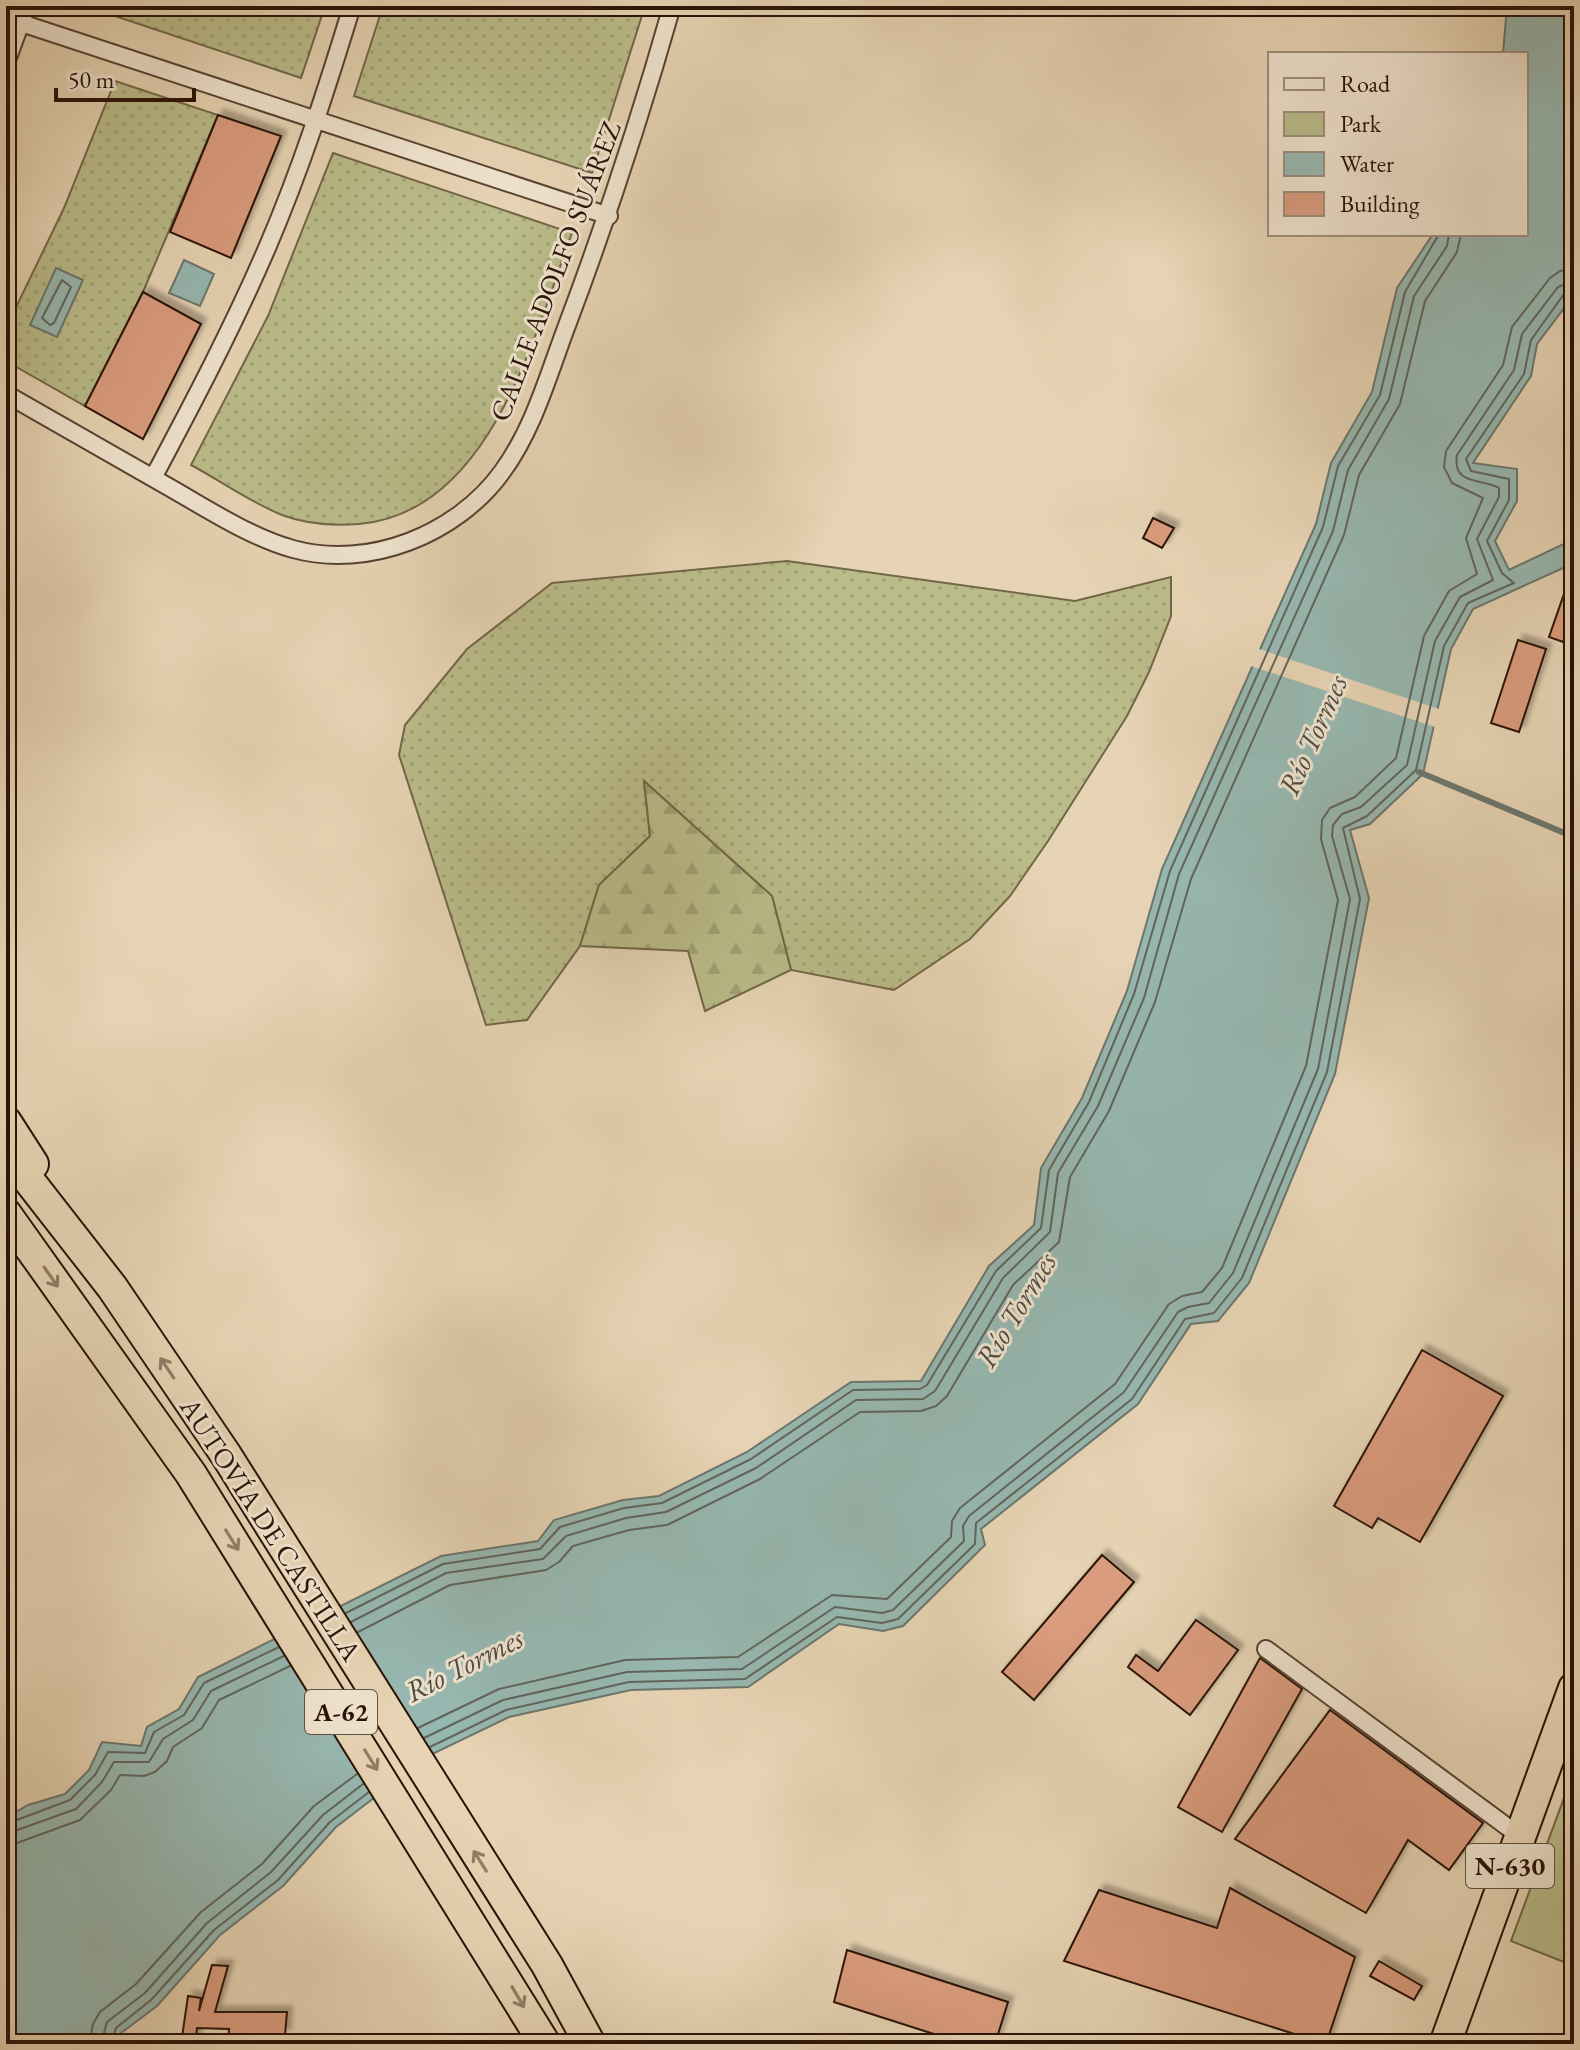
<svg xmlns="http://www.w3.org/2000/svg" width="1580" height="2050" font-family="'EB Garamond',serif">
<defs>
<pattern id="green-dots" width="8" height="8" patternUnits="userSpaceOnUse" patternTransform="scale(2)"><rect width="8" height="8" fill="#babc8a"/><path d="M2 2h.1M6 6h.1" fill="none" stroke="#a0a176" stroke-width="1.8" stroke-linecap="round"/></pattern>
<pattern id="forest-firs" width="22" height="20" patternUnits="userSpaceOnUse" patternTransform="scale(2)"><rect width="22" height="20" fill="#babc8a"/><path d="M5 1l3.5 6h-7zM16 11l3.5 6h-7z" fill="#a0a176"/></pattern>
<filter id="shadow"><feDropShadow dx="5.5" dy="-5.5" stdDeviation="2" flood-color="#0004"/></filter>
</defs>
<rect width="100%" height="100%" fill="#e7d4b4"/>
<filter id="stains"><feTurbulence type="fractalNoise" baseFrequency=".0025" numOctaves="4"/><feColorMatrix values="0 0 0 0 .2 0 0 0 0 .09 0 0 0 0 .02 0 0 0 .5 -.17"/></filter>
<radialGradient id="worn" r=".72"><stop offset=".6" stop-color="#630" stop-opacity="0"/><stop offset="1" stop-color="#630" stop-opacity=".3"/></radialGradient>
<path fill="url(#green-dots)" stroke="#726748" stroke-width="2" d="M85,6H325L301,78Z
M383,6H645L592,173L354,96Z
M115,81L218,115L143,292L85,406L6,361V328L64,208Z
M333,153L572,233C534,336 490,513 359,524C334,526 306,524 282,515C250,502 221,481 191,465L268,316Z
M787,561L1075,601L1171,577V616L1149,672L1127,716L1048,841L1010,896L970,939L894,990L791,970L772,896L644,781L650,836L599,885L580,946L527,1020L486,1025L399,755L405,725L467,649L552,583Z"/>
<path fill="url(#forest-firs)" stroke="#726748" stroke-width="2" d="M644,781L772,896L791,970L705,1011L688,951L580,946L599,885L650,836Z"/>
<path fill="#babc8a" stroke="#726748" stroke-width="2" d="M1574,1771V1966L1511,1941Z"/>
<path fill="#97b8b1" stroke="#6b766d" stroke-width="2" d="M1507,6H1574V295L1537,344L1531,376L1473,463L1517,469V501L1495,541L1509,570L1574,539V563L1473,609L1451,649L1423,774L1370,824L1350,830L1369,898L1335,1074L1249,1283L1218,1321L1191,1324L1138,1404L981,1529L985,1545L903,1626L883,1631L839,1624L748,1687L631,1690L509,1717L430,1755L336,1827L283,1886L220,1935L157,2006L121,2033L118,2044H6V1818L28,1805L65,1794L89,1770L102,1742L141,1746L147,1727L179,1709L198,1677L441,1556L538,1541L554,1520L623,1500L659,1496L747,1452L851,1382L921,1381L989,1266L1034,1225L1041,1168L1082,1098L1127,991L1162,869L1316,524L1331,463L1372,392L1397,288L1433,234H1526V54H1503Z
M184,260L214,274L200,306L169,293Z
M56,268L83,280L57,337L30,325Z"/>
<path fill="#e7d4b4" d="M1256,648L1442,710L1438,728L1248,665Z
M336,1605L432,1759L379,1800L275,1636Z"/>
<g fill="none" stroke-linecap="round" stroke-linejoin="round">
<path stroke="#60655c" stroke-width="2" d="M62,280L71,287L54,323L50,325L42,318Z
M346,1613L443,1564L540,1549L560,1527L624,1508L662,1503L751,1459L853,1390L920,1389L927,1385L996,1271L1041,1228L1049,1170L1089,1102L1134,994L1170,871L1323,527L1338,466L1380,395L1405,292L1439,234
M351,1622L446,1573L543,1559L566,1536L626,1518L666,1512L756,1468L856,1400L923,1399L935,1391L1003,1278L1050,1232L1058,1173L1098,1106L1144,998L1179,874L1333,531L1348,470L1389,399L1414,296L1447,246L1449,234
M358,1632L450,1585L546,1570L559,1562L573,1546L629,1530L667,1525L760,1479L860,1412L921,1411L936,1406L947,1396L1013,1285L1059,1242L1070,1177L1109,1111L1155,1002L1191,879L1344,535L1359,475L1400,404L1425,301L1457,252L1461,234
M418,1728L499,1689L625,1660L738,1657L832,1595L887,1599L951,1537L952,1521L960,1508L1115,1384L1169,1304L1182,1296L1202,1292L1222,1268L1306,1066L1338,900L1321,839L1322,820L1330,808L1355,797L1396,758L1424,636L1449,591L1477,574L1466,538L1483,498L1452,483L1444,467L1446,451L1503,365L1512,327L1550,278L1560,271L1574,269
M424,1738L503,1700L627,1672L742,1669L835,1607L882,1613L893,1610L964,1541L963,1526L969,1516L1124,1392L1178,1312L1188,1307L1209,1303L1233,1273L1318,1069L1350,899L1332,836L1333,825L1342,814L1361,807L1407,765L1435,641L1460,597L1493,580L1477,539L1499,497V488C1482,478 1452,486 1457,455L1514,370L1522,334L1558,287L1574,281
M430,1747L506,1710L629,1682L745,1679L837,1617L882,1623L898,1619L975,1544L976,1523L1132,1399L1185,1319L1214,1313L1242,1278L1327,1072L1360,899L1343,828L1367,816L1416,770L1444,646L1468,603L1514,583L1502,573L1487,541L1509,500V479L1471,471L1466,459L1524,374L1531,340L1564,294L1574,291
M6,1824L70,1800L95,1775L108,1752L145,1753L154,1732L184,1715L204,1683L279,1647
M6,1834L76,1809L102,1782L114,1762H149L163,1739L193,1720L211,1691L284,1656
M6,1847L80,1820L111,1790L120,1775L144,1776L155,1772L167,1761L173,1747L202,1728L219,1700L290,1666
M89,2044L93,2024L100,2012L136,1984L201,1912L262,1864L314,1806L357,1774
M101,2044L107,2022L145,1993L207,1923L271,1872L323,1815L363,1784
M111,2044L116,2028L151,2000L214,1930L278,1880L330,1822L369,1792"/>
<path stroke="#6b766d" stroke-width="6" d="M1419,772L1574,837"/>
</g>
<path fill="#da9c7e" stroke="#291207" stroke-width="2" filter="url(#shadow)" d="M218,115L281,136L231,258L170,232Z
M143,292L201,324L143,439L85,406Z
M1153,518L1174,528L1162,548L1143,538Z
M1572,571L1574,607L1563,642L1549,637Z
M1518,640L1546,649L1519,732L1491,723Z
M1422,1350L1503,1396L1420,1542L1378,1518L1372,1528L1334,1506Z
M1102,1555L1134,1582L1034,1700L1002,1672Z
M1196,1620L1238,1650L1190,1715L1128,1667L1136,1655L1158,1671Z
M1260,1658L1302,1689L1222,1832L1178,1807Z
M1330,1710L1483,1823L1449,1870L1408,1840L1366,1913L1235,1839Z
M1230,1888L1355,1957L1326,2044L1064,1961L1099,1890L1217,1928Z
M847,1950L1008,2002L995,2044H965L834,2002Z
M1379,1961L1422,1986L1414,2000L1370,1976Z
M212,1965L228,1966L215,2012H287L285,2035H249V2044H228L229,2029L197,2028L195,2044H181L188,1996L201,1998L199,2011Z"/>
<g fill="none" stroke-linecap="round" stroke-linejoin="round">
<g stroke="#584232" stroke-width="20">
<path id="street" d="M6,18L609,216
M6,63L27,6
M6,394C62,426 118,458 174,490C212,512 251,537 293,549C369,570 457,534 502,472C533,430 548,376 566,328C606,222 641,115 672,6
M153,478C193,403 233,327 267,248C301,169 327,88 352,6
M1266,1649L1521,1837"/>
</g>
<g stroke="#291207" stroke-width="34">
<path id="highway" d="M6,1122L33,1164
M6,1151L112,1287L226,1455L547,1965L590,2044
M6,1214L191,1474L545,2044
M1445,2044L1574,1688"/>
</g>
<use href="#street" stroke="#efe3ce" stroke-width="16"/>
<use href="#highway" stroke="#e7d4b4" stroke-width="30"/>
</g>
<defs><path id="oneway-shaft" d="M-6 0H5M1.5-3L5.5 0L1.5 3" fill="none" stroke-width="1.6" stroke-linecap="round" stroke-linejoin="round" transform="scale(2)"/></defs>
<g stroke="#927d66">
<use href="#oneway-shaft" transform="translate(51 1277) rotate(55)"/>
<use href="#oneway-shaft" transform="translate(167 1368) rotate(-124)"/>
<use href="#oneway-shaft" transform="translate(232 1540) rotate(58)"/>
<use href="#oneway-shaft" transform="translate(371 1760) rotate(58)"/>
<use href="#oneway-shaft" transform="translate(480 1861) rotate(-122)"/>
<use href="#oneway-shaft" transform="translate(518 1997) rotate(60)"/>
</g>
<g text-anchor="middle" stroke-width="6" stroke-linejoin="round" paint-order="stroke">
<g fill="#efe3ce" stroke="#645143" stroke-width="2">
<rect x="305" y="1690" width="72" height="44" rx="6"/>
<rect x="1466" y="1844" width="88" height="44" rx="6"/>
</g>
<g font-size="26" font-weight="bold" fill="#291207">
<text x="341" y="1721">A-62</text>
<text x="1510" y="1875">N-630</text>
</g>
<g font-size="28" fill="#291207" stroke="#efe3ce">
<text transform="translate(555 271) rotate(-69)" y="10">CALLE ADOLFO SUÁREZ</text>
<text transform="translate(271 1529) rotate(57)" y="10">AUTOVÍA DE CASTILLA</text>
</g>
<g font-size="30" font-style="italic" fill="#504c42" stroke="#efe3ce">
<text transform="translate(1313 735) rotate(-66)" y="10">Río Tormes</text>
<text transform="translate(1016 1310) rotate(-59)" y="10">Río Tormes</text>
<text transform="translate(464 1665) rotate(-27)" y="10">Río Tormes</text>
</g>
</g>
<rect width="1580" height="2050" fill="none" stroke="#e7d4b4" stroke-width="32"/>
<rect x="8" y="8" width="1564" height="2034" fill="none" stroke="#291207" stroke-width="4"/>
<rect x="16" y="16" width="1548" height="2018" fill="none" stroke="#291207" stroke-width="2"/>
<rect x="1268" y="52" width="260" height="184" fill="#efe3ce" stroke="#a08f7e" stroke-width="2"/>
<rect x="1284" y="78" width="40" height="12" fill="#efe3ce" stroke="#a08f7e" stroke-width="2"/>
<text x="1340" y="92" font-size="24" fill="#291207">Road</text>
<rect x="1284" y="112" width="40" height="24" fill="#babc8a" stroke="#a08f7e" stroke-width="2"/>
<text x="1340" y="132" font-size="24" fill="#291207">Park</text>
<rect x="1284" y="152" width="40" height="24" fill="#97b8b1" stroke="#a08f7e" stroke-width="2"/>
<text x="1340" y="172" font-size="24" fill="#291207">Water</text>
<rect x="1284" y="192" width="40" height="24" fill="#da9c7e" stroke="#a08f7e" stroke-width="2"/>
<text x="1340" y="212" font-size="24" fill="#291207">Building</text>
<path d="M56 88v12h138v-12" fill="none" stroke="#291207" stroke-width="4"/>
<text x="68" y="88" font-size="24" fill="#291207" stroke="#efe3ce" stroke-width="6" paint-order="stroke">50 m</text>
<rect width="100%" height="100%" filter="url(#stains)"/>
<rect width="100%" height="100%" fill="url(#worn)"/>
</svg>
